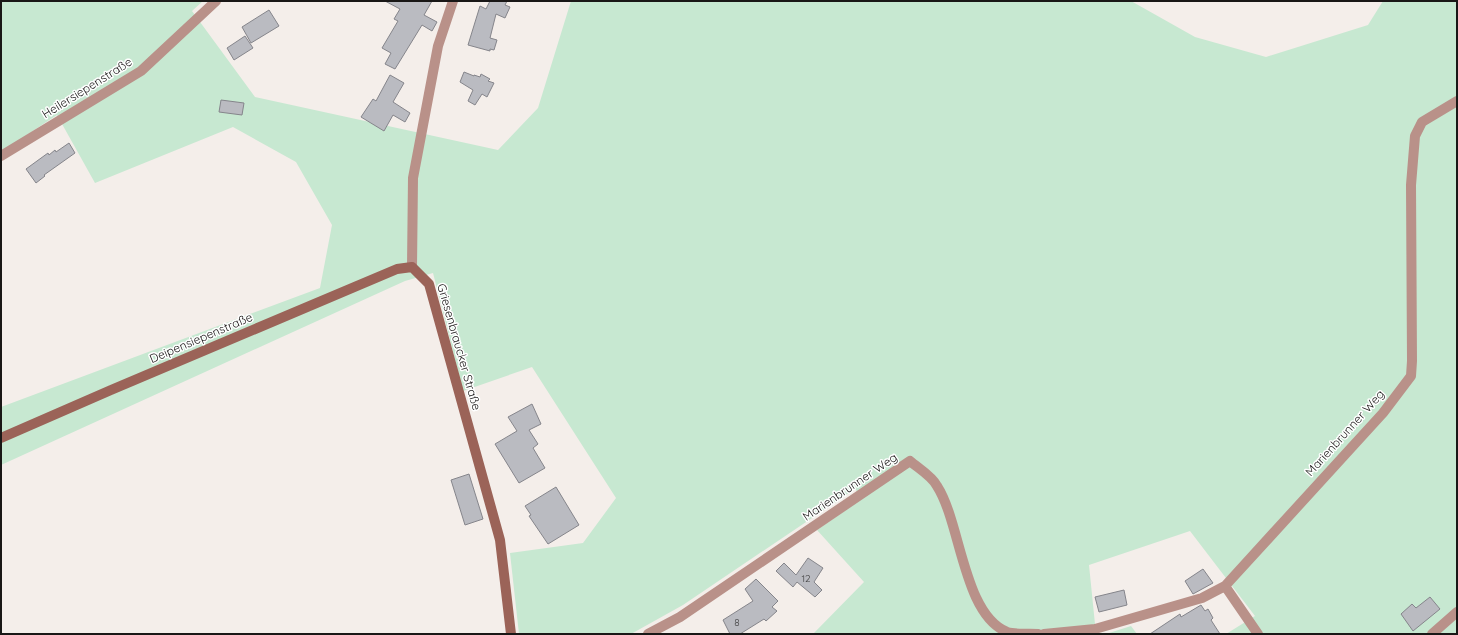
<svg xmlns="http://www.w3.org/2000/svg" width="1458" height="635" font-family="Quicksand,sans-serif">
<rect width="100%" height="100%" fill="#f4eeea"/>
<path fill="#c7e8d1" d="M1,1H203L192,11L255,97L498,150L538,108L571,1H1131L1195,37L1266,57L1368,25L1383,1H1457V634H1226L1255,616L1190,531L1089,565L1096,634H813L864,582L817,530L863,498L855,489L683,605L631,634H519L510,553L583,543L616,498L532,367L463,391L433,273L405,281L1,465V407L320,288L332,225L296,162L233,127L95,183L57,115L1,152Z
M1131,626L1137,634H1106Z"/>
<path fill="#babbc1" stroke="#85858b" d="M385,1H432L424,15L437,22L432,31L422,25L395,69L385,64L391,53L382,48L398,21L394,19L400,9Z
M490,1H507L505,5L510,7L505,18L496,14L490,38L497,40L494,50L490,49V51L468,45L480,6L486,9Z
M269,10L279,26L251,43L242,27Z
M245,36L253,48L234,60L227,48Z
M464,72L474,76V75L480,77L481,74L490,79L488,81L494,83L487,97L482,94L475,105L468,101L473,90L460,82Z
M390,75L404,83L393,102L410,113L405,122L393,115L384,131L361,117L373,99L376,101Z
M221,100L244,103L242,115L219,112Z
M69,143L75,153L44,175L45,176L36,183L26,169L48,153L49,155L55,150L56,152Z
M532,404L541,424L529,430L538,444L533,448L545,468L519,483L495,444L517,431L508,417Z
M469,474L483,519L465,525L451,480Z
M556,487L579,525L548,544L529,516L531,515L525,506Z
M808,558L823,568L814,582L822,590L815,597L797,582L793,587L776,571L784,563L796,575Z
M1203,569L1213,583L1193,594L1185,581Z
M756,579L778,601L772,607L777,611L766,621L764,619L740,634H730L723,620L753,601L745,589Z
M1124,590L1127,605L1099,612L1095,597Z
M1430,597L1440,609L1413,631L1401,614L1412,604L1416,608Z
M1201,605L1205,611L1208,609L1213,618L1211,620L1220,634H1150L1180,614L1181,617Z"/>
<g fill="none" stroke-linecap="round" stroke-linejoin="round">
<path stroke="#b99189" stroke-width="10" d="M1,156L141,71L216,1
M412,267L413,178L438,46L453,1
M1225,586L1258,634
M648,634L680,617L910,461C918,468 932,476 937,486C961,523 963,614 1007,632C1015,635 1029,633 1038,634
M1044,634L1095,629L1202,598L1225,586L1383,413L1411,376L1412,361L1411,185L1415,136L1422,122L1457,101
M1432,634L1457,612"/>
<path stroke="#9b6358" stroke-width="10" d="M1,438L111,390L397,269L412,267L429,284L500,540L511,634"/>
</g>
<g text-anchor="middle" stroke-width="3" stroke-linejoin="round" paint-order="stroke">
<g font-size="10" fill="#414041">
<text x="806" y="582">12</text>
<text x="737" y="626">8</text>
</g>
<g font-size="12" fill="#191716" stroke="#fff">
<text transform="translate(87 88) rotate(-32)" y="4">Heilersiepenstraße</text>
<text transform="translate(201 338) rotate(-23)" y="4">Deipensiepenstraße</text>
<text transform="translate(459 347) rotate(74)" y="4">Griesenbraucker Straße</text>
<text transform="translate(1345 433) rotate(-48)" y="4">Marienbrunner Weg</text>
<text transform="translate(850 487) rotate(-34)" y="4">Marienbrunner Weg</text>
</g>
</g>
<rect width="1458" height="635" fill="none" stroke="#191716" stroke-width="4"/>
</svg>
